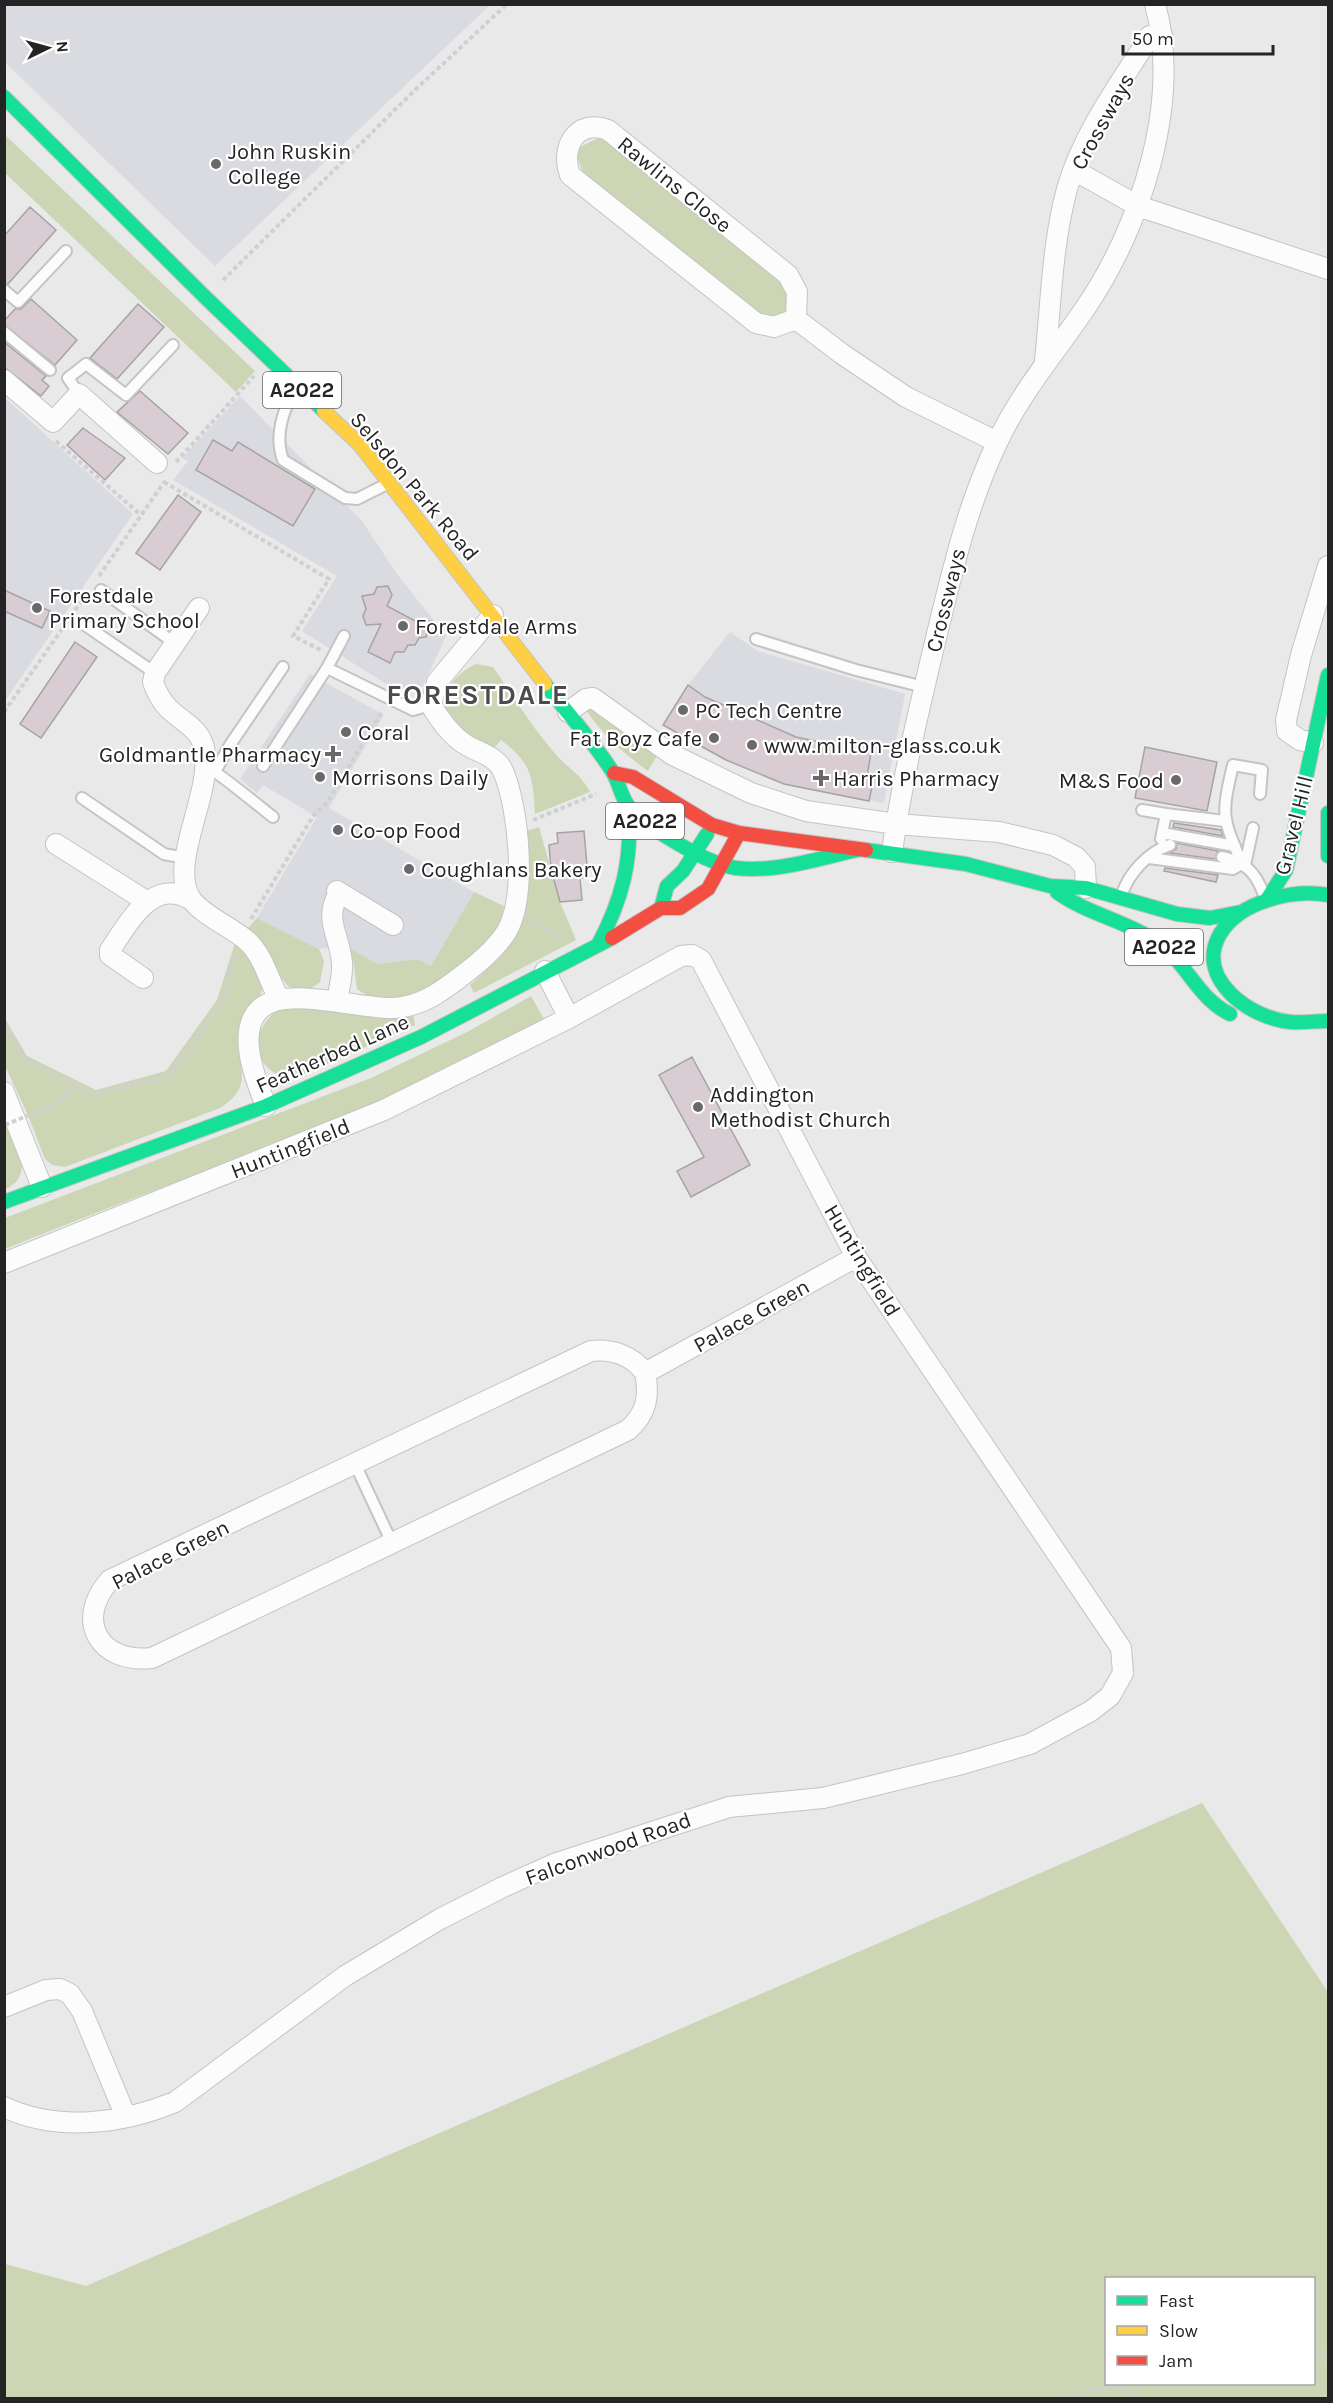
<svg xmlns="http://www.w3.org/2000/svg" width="1333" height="2403" font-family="Karla,sans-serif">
<rect width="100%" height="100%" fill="#e9e9ea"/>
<path fill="#d9dbe0" d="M4,5L5,4L490,5L215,266L5,62Z
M240,396L362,521L397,574L446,636L423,686L396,690L302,631L337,576L173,480L188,461L182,458Z
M5,398L133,514L5,701Z
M730,632L758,651L905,694L884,803L789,785L716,755L663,725L688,685Z
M310,674L384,715L329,808L474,892L431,966L417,959L378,964L346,946L319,949L257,918L317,817L263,785L257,793L240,779Z"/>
<path fill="#ccd5b4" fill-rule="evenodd" d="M4,134L255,371L236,392L5,173Z
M598,138L606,140L778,280C789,295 795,308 777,319L758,314L583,172L577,157L580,147Z
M476,664L493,667C514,697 534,731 559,758C571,770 582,776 590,792L535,814C533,777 532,763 501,740L494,748C479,741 460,734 450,720C433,697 456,673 476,664Z
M592,708L658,754L648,771C623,753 603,735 586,710Z
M539,827L560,902L576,940L474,993L470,985L500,957L514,935L524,832Z
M474,892L504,906C501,921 497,933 487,944C480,953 467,960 458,967C429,989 392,1015 357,989L353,960L346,946L378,964L417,959L431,966Z
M257,918L319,949L324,961L320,982C288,1007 279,972 267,951C261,942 255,936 247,929Z
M235,943C245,955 262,969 262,987C262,1002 247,1011 242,1023C227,1056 263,1081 220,1108L65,1167L52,1165L45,1159L28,1115L5,1066L4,1017L27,1056L96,1090L166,1071L217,1000Z
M531,996L544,1019C372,1117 187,1174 5,1249V1218L371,1078L469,1031Z
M281,1007L392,1016L413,1015L415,1025L294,1079C249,1072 247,1031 281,1007Z
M4,1110C14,1135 39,1175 4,1190Z
M1202,1803L1328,1992V2398H5V2264L86,2286ZM1106,2278H1314V2384H1106Z"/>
<path fill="#d9ccd2" stroke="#a4a4a4" stroke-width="1.5" d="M30,207L56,230L8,284L4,283V236Z
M31,299L77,340L55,365L4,325V321L15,309H21Z
M138,304L164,327L117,379L90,358Z
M4,342L46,376L42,380L49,386L41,396L4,367Z
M140,391L188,433L168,454L117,412Z
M83,428L125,458L105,480L67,445Z
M213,440L232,451L238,442L315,489L293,526L196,470Z
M178,495L201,512L160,570L136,553Z
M388,586L392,595L387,606L417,622L432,621L426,637L419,638L415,645H408L404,652H395L390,663L368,652L381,624L366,625L363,616L366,609L362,596L374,594L377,587Z
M4,590L50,611L42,628L4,611Z
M75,642L97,657L41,738L20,724Z
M688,685L705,697L796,737L871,753L867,776L874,777L869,801L784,784L726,760L663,725Z
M1145,747L1217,762L1207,811L1135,798Z
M1174,823L1221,830L1223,836L1173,827Z
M584,831L588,877L580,878L582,900L560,902L551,869L549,845L558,843L557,833Z
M1177,843L1218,851L1215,859L1170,853L1176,849Z
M1165,868L1218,875L1216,882L1164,871Z
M692,1057L750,1165L691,1197L677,1171L704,1157L659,1075Z"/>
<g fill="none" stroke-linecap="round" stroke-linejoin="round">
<g stroke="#c4c4c5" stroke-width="14">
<path id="lane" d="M4,290L18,302L66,251
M4,332L50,370
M297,388C283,408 274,435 283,460L345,498L357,499L387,484
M79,394L68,378L86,364L126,395L173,345
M101,590L176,644
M82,623L155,673
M756,639L856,670L924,687
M327,668L344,636
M263,766L327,668L413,710L431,705
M210,769C215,770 264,810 273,817
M216,770L230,745L283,667
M82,798L164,854L185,858
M1142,810L1166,814L1161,839
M1166,814L1225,821
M1162,833L1235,846
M1222,857C1246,862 1256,873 1264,895
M1149,858L1233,869L1242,864C1222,816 1221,816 1233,765L1262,770L1260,794
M1245,865L1253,828
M1122,894C1129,873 1148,852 1170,845
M355,1464L392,1543"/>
</g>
<g stroke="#c4c4c5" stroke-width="22">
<path id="street" d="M1074,170L1138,206L1328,269
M796,319L774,327L756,323L570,175C560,148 576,118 608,130L788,275L797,292L796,319L842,354L906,397L997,442
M1045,361C1051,304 1052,244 1067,189C1083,133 1120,84 1150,36L1162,35
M4,380L53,422L79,394L157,463
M199,608L155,673L153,682C156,691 162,702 169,709C185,724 202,729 205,753C211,796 168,865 191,899C202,915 231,927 246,940C263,954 269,981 279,999
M568,712L586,699L593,698L671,754L751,793L806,811L896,824L999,832L1053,845L1076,857L1085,867L1086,888
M1313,743L1300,740L1287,731L1286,720L1301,655L1328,566
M56,844L146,901
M892,852C902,780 919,709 936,638C952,572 967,506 997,443C1019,395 1054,354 1084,310C1140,229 1182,102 1155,4
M337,891L393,925
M545,971L569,1018
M143,978L110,955V950C129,923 152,876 192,900
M337,1001C339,989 343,975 342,963C340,935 323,920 339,893
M4,1092L42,1187
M266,1106C256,1081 235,1030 261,1008C288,985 361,1010 394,1008C421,1006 438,994 459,978C476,965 495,950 507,931C527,895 519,808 503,771C496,755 476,752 463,743C449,733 440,720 431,705L437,682L493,615
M4,1263L384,1110L569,1018L681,956L692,955L701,960L856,1257L1121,1648L1123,1673L1110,1696L1091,1711L1030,1744L962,1764L823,1798L729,1807L554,1864L503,1887L440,1919L345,1976L175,2102C122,2124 57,2132 4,2107
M645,1373C632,1355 612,1349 591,1351L110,1580C74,1620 99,1664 152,1658L628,1430C646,1414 650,1397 645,1373L856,1257
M4,2007L46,1990L60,1989L70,1994L82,2011L126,2117"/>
</g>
<g stroke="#c4c4c5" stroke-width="16">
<path id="fast" d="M4,97L206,298L324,411
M545,684C567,713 593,741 612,771C620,783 620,797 630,808C649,829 707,864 736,868C777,873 819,858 858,850
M1328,813V856
M866,850L966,864L1050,886L1086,888L1177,914L1210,918L1241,912
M1057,892C1087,914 1124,920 1156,941C1186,961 1197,998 1230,1014
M1328,895C1293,889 1240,901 1220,934C1194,979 1251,1019 1291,1022C1303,1023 1316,1021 1328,1021
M1266,901L1286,870L1328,675
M661,908L667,886L683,871L707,834
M598,945C622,900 633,859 628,808
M4,1202L266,1106L421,1037L612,938"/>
</g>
<g stroke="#c4c4c5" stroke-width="16">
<path id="slow" d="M324,411L360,445L545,684"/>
</g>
<g stroke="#c4c4c5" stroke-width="16">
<path id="jam" d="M614,773L633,777L712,825L739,833L866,850
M612,938L661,908H680L708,889L739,833"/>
</g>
<path stroke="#d0d0d1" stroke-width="4" stroke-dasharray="4.5 3" stroke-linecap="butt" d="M223,280L415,90L507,4
M56,441L141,515
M176,462L254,376
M164,482L329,579L293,636L321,650
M99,576L165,481
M75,610L88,592
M4,712L67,622
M533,820L596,794
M251,919L313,816L327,803L382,711
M531,921L560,939
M4,1024L25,1060L95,1094L169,1076L222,1002L235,955
M32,1114L58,1102L78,1085
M1314,2338L1328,2365
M1069,2398C1094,2392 1120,2379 1141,2398"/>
<use href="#lane" stroke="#fcfcfc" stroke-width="10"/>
<use href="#street" stroke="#fcfcfc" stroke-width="20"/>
<use href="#fast" stroke="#16e098" stroke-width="14"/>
<use href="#slow" stroke="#ffcf43" stroke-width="14"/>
<use href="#jam" stroke="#f24e42" stroke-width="14"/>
<path stroke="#d0d0d1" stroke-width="4" stroke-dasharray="4.5 3" stroke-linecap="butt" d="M5,1125L29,1115"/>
</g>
<g fill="#69696a" stroke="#fff" stroke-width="2">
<circle cx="216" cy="164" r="6"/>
<circle cx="37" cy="608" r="6"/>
<circle cx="403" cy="626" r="6"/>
<circle cx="683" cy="710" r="6"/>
<circle cx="346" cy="732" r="6"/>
<circle cx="714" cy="738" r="6"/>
<circle cx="752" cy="745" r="6"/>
<path d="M330 745h6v6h6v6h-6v6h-6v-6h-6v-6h6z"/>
<circle cx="320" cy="777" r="6"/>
<path d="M818 769h6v6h6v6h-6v6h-6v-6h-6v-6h6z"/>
<circle cx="1176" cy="780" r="6"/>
<circle cx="338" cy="830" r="6"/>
<circle cx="409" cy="869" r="6"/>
<circle cx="698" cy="1107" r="6"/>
</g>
<g text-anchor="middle" stroke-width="4.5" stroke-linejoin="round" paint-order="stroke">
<g fill="#fff" stroke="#666" stroke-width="1.5">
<rect x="263" y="372" width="78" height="36" rx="4.5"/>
<rect x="606" y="803" width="78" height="36" rx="4.5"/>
<rect x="1125" y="929" width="78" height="36" rx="4.5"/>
</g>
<g font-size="21" font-weight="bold" fill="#242425">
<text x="302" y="397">A2022</text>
<text x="645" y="828">A2022</text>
<text x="1164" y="954">A2022</text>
</g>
<g font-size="22" fill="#242425" stroke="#fff">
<text transform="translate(1102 121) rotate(-61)" y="8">Crossways</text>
<text transform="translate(675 184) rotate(39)" y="8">Rawlins Close</text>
<text transform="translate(415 486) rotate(50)" y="8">Selsdon Park Road</text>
<text transform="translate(945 600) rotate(-76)" y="8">Crossways</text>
<text transform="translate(1293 825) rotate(-76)" y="8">Gravel Hill</text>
<text transform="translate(332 1053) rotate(-24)" y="8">Featherbed Lane</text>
<text transform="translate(290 1148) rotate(-22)" y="8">Huntingfield</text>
<text transform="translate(863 1260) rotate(59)" y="8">Huntingfield</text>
<text transform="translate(751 1315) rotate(-29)" y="8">Palace Green</text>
<text transform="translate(170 1554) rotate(-27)" y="8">Palace Green</text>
<text transform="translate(608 1848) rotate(-20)" y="8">Falconwood Road</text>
</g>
<g font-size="22" fill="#242425" stroke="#fff" text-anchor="start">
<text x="228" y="159">John Ruskin<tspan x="228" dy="25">College</tspan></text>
<text x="49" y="603">Forestdale<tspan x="49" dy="25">Primary School</tspan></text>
<text x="415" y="634">Forestdale Arms</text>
<text x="695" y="718">PC Tech Centre</text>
<text x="358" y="740">Coral</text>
<text x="702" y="746" text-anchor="end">Fat Boyz Cafe</text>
<text x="764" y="753">www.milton-glass.co.uk</text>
<text x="321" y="762" text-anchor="end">Goldmantle Pharmacy</text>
<text x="332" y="785">Morrisons Daily</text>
<text x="833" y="786">Harris Pharmacy</text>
<text x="1164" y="788" text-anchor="end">M&amp;S Food</text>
<text x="350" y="838">Co-op Food</text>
<text x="421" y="877">Coughlans Bakery</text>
<text x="710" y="1102">Addington<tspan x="710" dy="25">Methodist Church</tspan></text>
</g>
<g font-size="28" font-weight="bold" letter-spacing="1.5" fill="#4b4b4d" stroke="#fff">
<text x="478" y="704">FORESTDALE</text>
</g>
</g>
<rect width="1333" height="2403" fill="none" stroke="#242425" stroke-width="12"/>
<rect x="1105" y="2277" width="210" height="108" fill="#ffffff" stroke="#a7a7a8" stroke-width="1.5"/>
<rect x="1117" y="2296" width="30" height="9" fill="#16e098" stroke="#a7a7a8" stroke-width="1.5"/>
<text x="1159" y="2307" font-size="18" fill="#242425">Fast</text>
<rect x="1117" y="2326" width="30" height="9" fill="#ffcf43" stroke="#a7a7a8" stroke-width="1.5"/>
<text x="1159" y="2337" font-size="18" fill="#242425">Slow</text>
<rect x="1117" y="2356" width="30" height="9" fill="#f24e42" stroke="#a7a7a8" stroke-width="1.5"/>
<text x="1159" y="2367" font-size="18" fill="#242425">Jam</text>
<g transform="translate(48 48) rotate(85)" stroke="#ffffff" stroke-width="4.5" paint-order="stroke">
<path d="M0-4.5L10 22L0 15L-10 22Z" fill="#242425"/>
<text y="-9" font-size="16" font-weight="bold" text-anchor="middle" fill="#242425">N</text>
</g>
<path d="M1123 45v9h150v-9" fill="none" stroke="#242425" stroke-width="3"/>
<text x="1132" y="45" font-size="18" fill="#242425" stroke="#ffffff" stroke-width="4.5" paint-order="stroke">50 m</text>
</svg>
